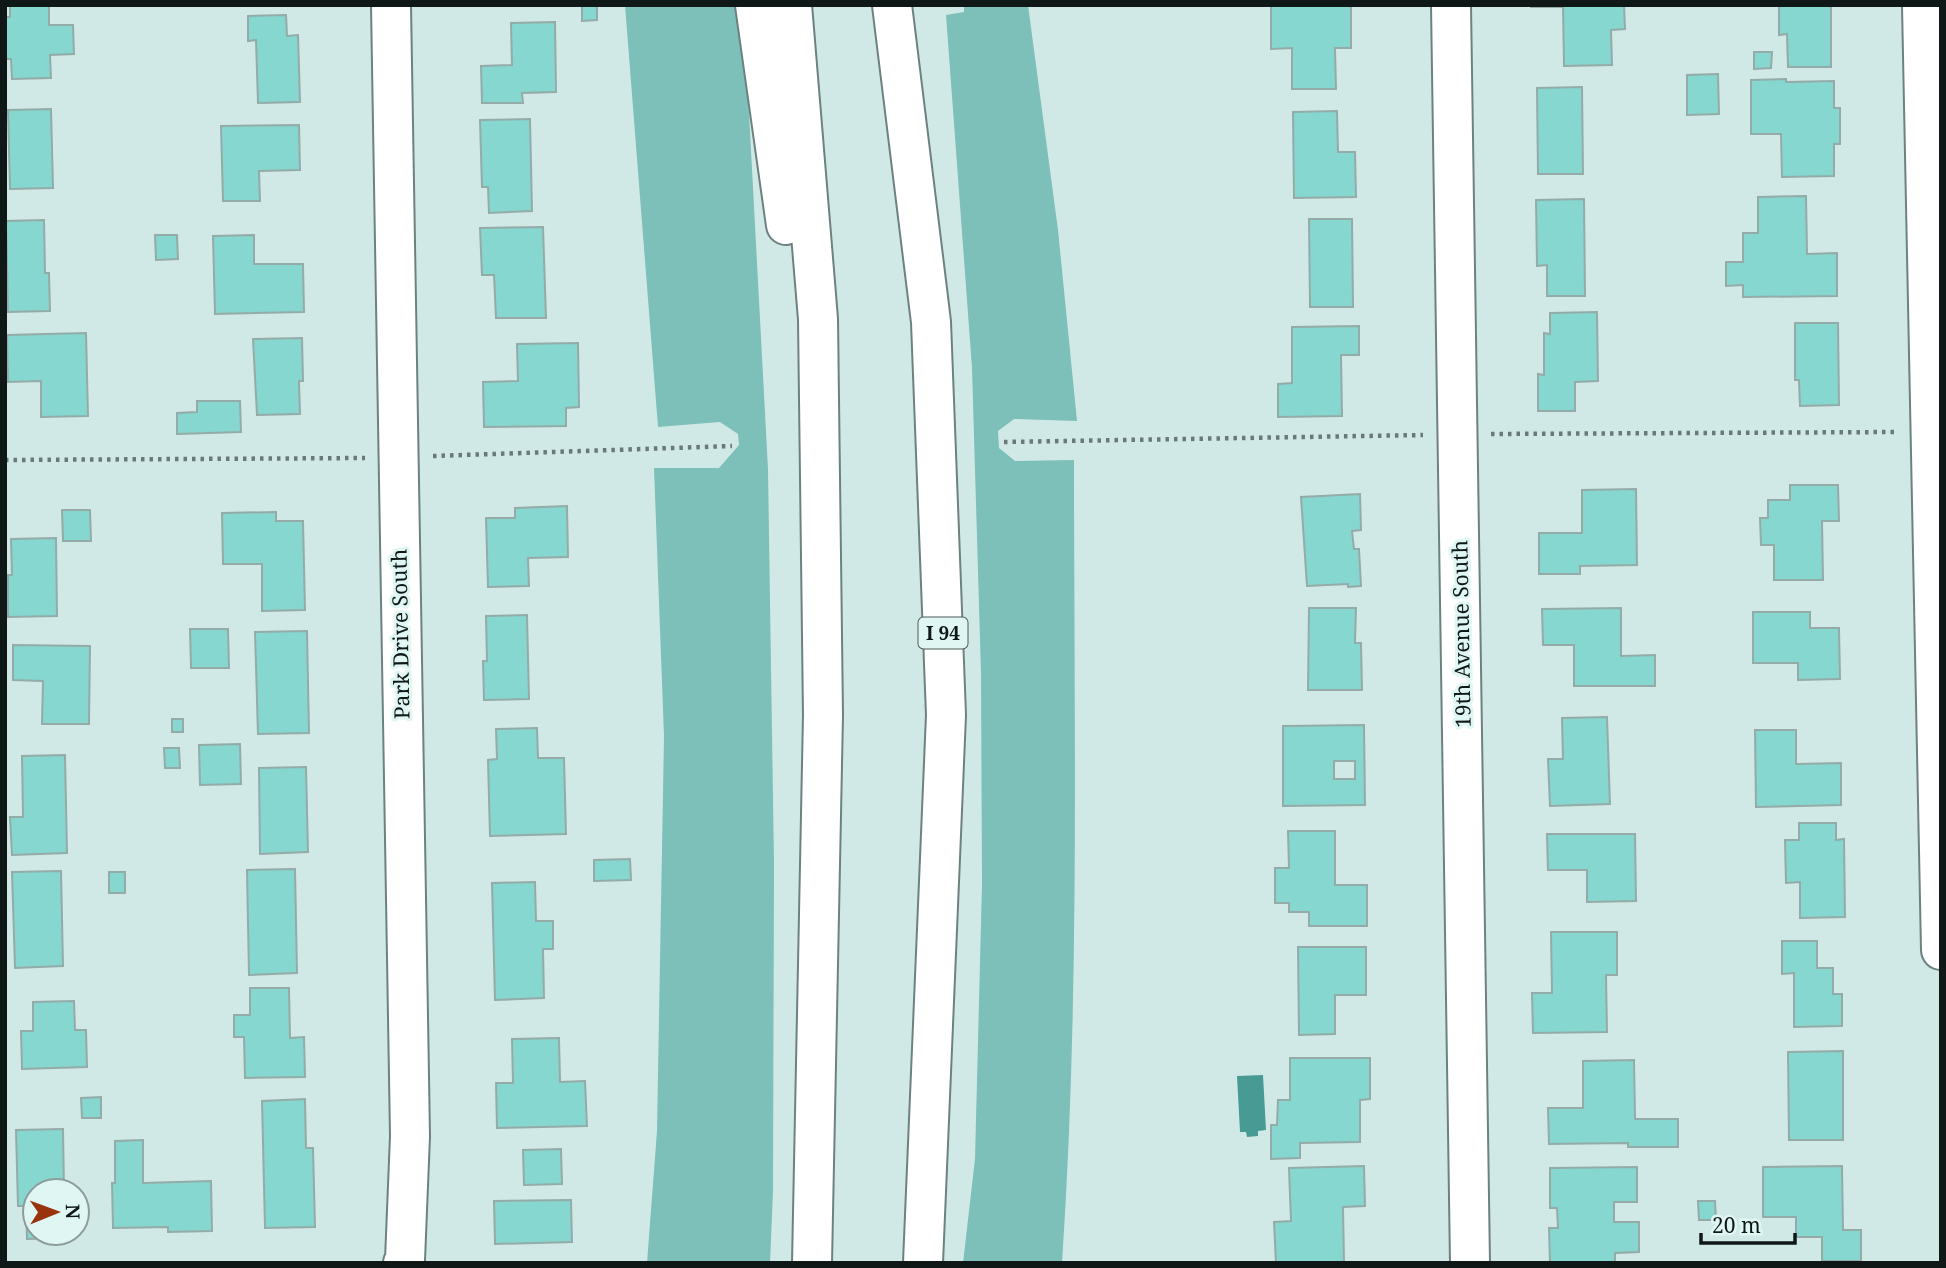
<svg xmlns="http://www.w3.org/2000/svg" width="1946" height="1268" font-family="'Noto Serif',serif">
<rect width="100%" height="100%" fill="#d1e9e6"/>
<path fill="#7dbfb9" d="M625,5H736L748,94L768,469L774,864L773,1191L770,1263H647L657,1131L664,736L654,468H719L739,445L738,434L720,422L658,427Z
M964,5H1028L1058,230L1077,421L1014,419L998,431L999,448L1015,461L1074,460C1074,727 1080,996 1062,1263H963L975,1159L982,884L981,673L972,368L946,15L964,12Z"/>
<path fill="#489b94" d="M1263,1075L1266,1130L1258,1131V1136L1247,1137L1246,1132H1240L1237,1076Z"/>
<path fill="#85d7cf" stroke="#94aba8" stroke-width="2" fill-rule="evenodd" d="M10,5H49V25H73L74,54L50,55L51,78L12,79L11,59H5V17H10Z
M1271,5H1351V48H1335L1336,89H1292V48L1271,49Z
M1531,5H1624L1625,29L1611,30L1612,65L1564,66L1563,7H1531Z
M1779,5H1831V67H1788L1787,34L1779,35Z
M582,6H597V20L582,21Z
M286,15L287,36L298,35L300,102L258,103L256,40L248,41V16Z
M555,22L556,92L522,93L523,103H482L481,66L512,65L511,23Z
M1754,52H1772L1771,68L1754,69Z
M1718,74L1719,114L1687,115V75Z
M1786,79V82L1834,81V108H1840V144H1834V176L1782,177L1781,134H1751V80Z
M1582,87L1583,174H1538L1537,88Z
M51,109L53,188L10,189L8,110Z
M1337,111L1338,152H1355L1356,197L1294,198L1293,112Z
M530,119L532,211L489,213L488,187H482L480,120Z
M299,125L300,170L259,171L260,201H223L221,126Z
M1806,196L1807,254L1837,253V296L1743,297V285L1726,286V262H1743V233H1758V197Z
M1584,199L1585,296H1547V265L1537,266L1536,200Z
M1309,219H1352L1353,307H1310Z
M44,220L45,273H49L50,311L8,312L6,221Z
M543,227L546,318H496L494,275H482L480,228Z
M155,235H177L178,259L156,260Z
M254,235V264H303L304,312L215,314L213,236Z
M1597,312L1598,381L1575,382V411H1538V374L1544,375V333L1550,334V313Z
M1795,323H1838L1839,405L1800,406L1799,380H1795Z
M1359,326V355H1341L1342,416L1278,417V384L1292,383V327Z
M86,333L88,416L41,417V381L8,382L7,335Z
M302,338L303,381H299L300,414L257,415L253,339Z
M578,343L579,407L566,408V426L484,427L483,382L518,381L517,344Z
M197,401H240L241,432L177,434V413L197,412Z
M1790,485H1838L1839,521H1822L1823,580H1774V545H1761L1760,518H1768V500H1790Z
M1636,489L1637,565L1580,566V574H1539V533H1582V490Z
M1360,494L1361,530L1352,531L1354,549H1359L1361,586L1348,587V584L1307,586L1301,497Z
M567,506L568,557L528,558L529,586L488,587L486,518H515V508Z
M62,510H90L91,541H63Z
M276,512V521H303L305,610L262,611V564H223L222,513Z
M56,538L57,616L8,617V575H12L11,539Z
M1309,608H1356L1355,643H1361L1362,690H1308Z
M1621,608V656L1655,655V686H1574V645H1543L1542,609Z
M1753,612H1810V628H1839L1840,679L1798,680V663H1753Z
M527,615L529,699L484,700L483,661H487L486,616Z
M190,629H228L229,668H191Z
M307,631L309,733L258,734L255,632Z
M13,645L90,646L89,724H42L43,681L13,680Z
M1607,717L1610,804L1550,806L1548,759H1563L1562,718Z
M172,719H183V732H172Z
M1364,725L1365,805L1283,806V726ZM1334,761H1355V779H1334Z
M537,728L538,758H564L566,834L490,836L488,760L497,759L496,729Z
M1755,730H1796V764L1841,763V805L1756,807Z
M240,744L241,784L200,785L199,745Z
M164,748H179L180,768H165Z
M65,755L67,853L12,855L10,817H23L22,756Z
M306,767L308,852L260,854L259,768Z
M1799,823H1836V840L1844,839L1845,917L1800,918V882L1786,883L1785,840H1799Z
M1288,831H1335V885H1367V926H1309V912H1289V903H1275V868H1289Z
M1547,834H1635L1636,901L1587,902V870H1548Z
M630,859L631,880L594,881V860Z
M295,869L297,973L249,975L247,870Z
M61,871L63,966L15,968L12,872Z
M109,872H125V893H109Z
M535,882L536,921H553V949H543L544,998L495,1000L492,883Z
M1551,932H1617V975H1606L1607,1032L1533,1033L1532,993H1552Z
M1782,941H1817V968H1833V994H1842V1026L1794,1027V973L1782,974Z
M1298,947H1366V995H1335V1034L1299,1035Z
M250,988H289L290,1038L304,1037L305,1077L245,1078L244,1037H234V1015H250Z
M74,1001L75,1030H86L87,1067L22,1069L21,1031H33V1002Z
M559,1038L560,1082L585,1081L587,1126L497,1128L496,1083H513L512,1039Z
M1843,1051V1140H1789L1788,1052Z
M1290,1058H1370V1099L1360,1100V1142L1300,1143V1158L1271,1159V1125H1277L1278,1100H1290Z
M1634,1060L1635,1119H1678V1147H1628V1143L1549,1144L1548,1108H1583V1061Z
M101,1097V1118H82L81,1098Z
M305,1099L306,1148H313L315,1227L265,1228L262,1101Z
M63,1129L64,1191H35V1233H65V1238L27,1239L26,1206H18L16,1130Z
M143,1140V1183L211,1181L212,1231L168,1232V1227L113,1228L112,1183H115V1141Z
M561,1149L562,1184L524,1185L523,1150Z
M1364,1166L1365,1206L1343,1207L1344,1262L1276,1263L1274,1222L1291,1221L1289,1168Z
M1842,1166L1843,1230H1861V1261H1822V1237H1796V1217H1763V1167Z
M1637,1167V1202H1614V1222H1639V1252L1615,1253V1263H1550L1549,1228H1558L1557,1208H1550V1168Z
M571,1200L572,1242L495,1244L494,1201Z
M1698,1201H1715L1716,1220H1699Z"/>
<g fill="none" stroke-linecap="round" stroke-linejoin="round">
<g stroke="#6d8280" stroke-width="42">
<path id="minor" d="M391,5L410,1136L405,1260L403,1263
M1451,5L1470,1263
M1922,5L1941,950"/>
</g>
<g stroke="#6d8280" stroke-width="42">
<path id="highway" d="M755,5L786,225
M792,5L818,319L823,715L812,1263
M892,5L931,322L946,715L923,1263"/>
</g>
<path stroke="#697977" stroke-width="4.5" stroke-dasharray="3.5 5" stroke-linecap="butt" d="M1491,434L1895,432
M1004,442L1423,435
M433,456L732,446
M5,460L365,458"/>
<use href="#minor" stroke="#fff" stroke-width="38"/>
<use href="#highway" stroke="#fff" stroke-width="38"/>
</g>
<g text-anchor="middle" stroke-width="6" stroke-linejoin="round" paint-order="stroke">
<rect fill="#dff6f3" stroke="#4d5b59" stroke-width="2" x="918.5" y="617.5" width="49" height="31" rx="5"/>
<g font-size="19" font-weight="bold" fill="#0f1817">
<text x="943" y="640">I 94</text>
</g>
<g font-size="21" fill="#0f1817" stroke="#dff6f3">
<text transform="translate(401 634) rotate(-91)" y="7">Park Drive South</text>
<text transform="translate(1462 634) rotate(-91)" y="7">19th Avenue South</text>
</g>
</g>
<rect width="1946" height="1268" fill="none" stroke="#0f1817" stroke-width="14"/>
<g transform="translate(56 1212) rotate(89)"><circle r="33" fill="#dff6f3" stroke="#8c9d9b" stroke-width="2"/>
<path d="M0-5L12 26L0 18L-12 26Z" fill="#99330d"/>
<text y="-10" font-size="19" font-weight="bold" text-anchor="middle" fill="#0f1817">N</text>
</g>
<path d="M1701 1233v10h94v-10" fill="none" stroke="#0f1817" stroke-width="3.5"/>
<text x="1712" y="1233" font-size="21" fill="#0f1817" stroke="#dff6f3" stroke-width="5" paint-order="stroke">20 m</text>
</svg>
